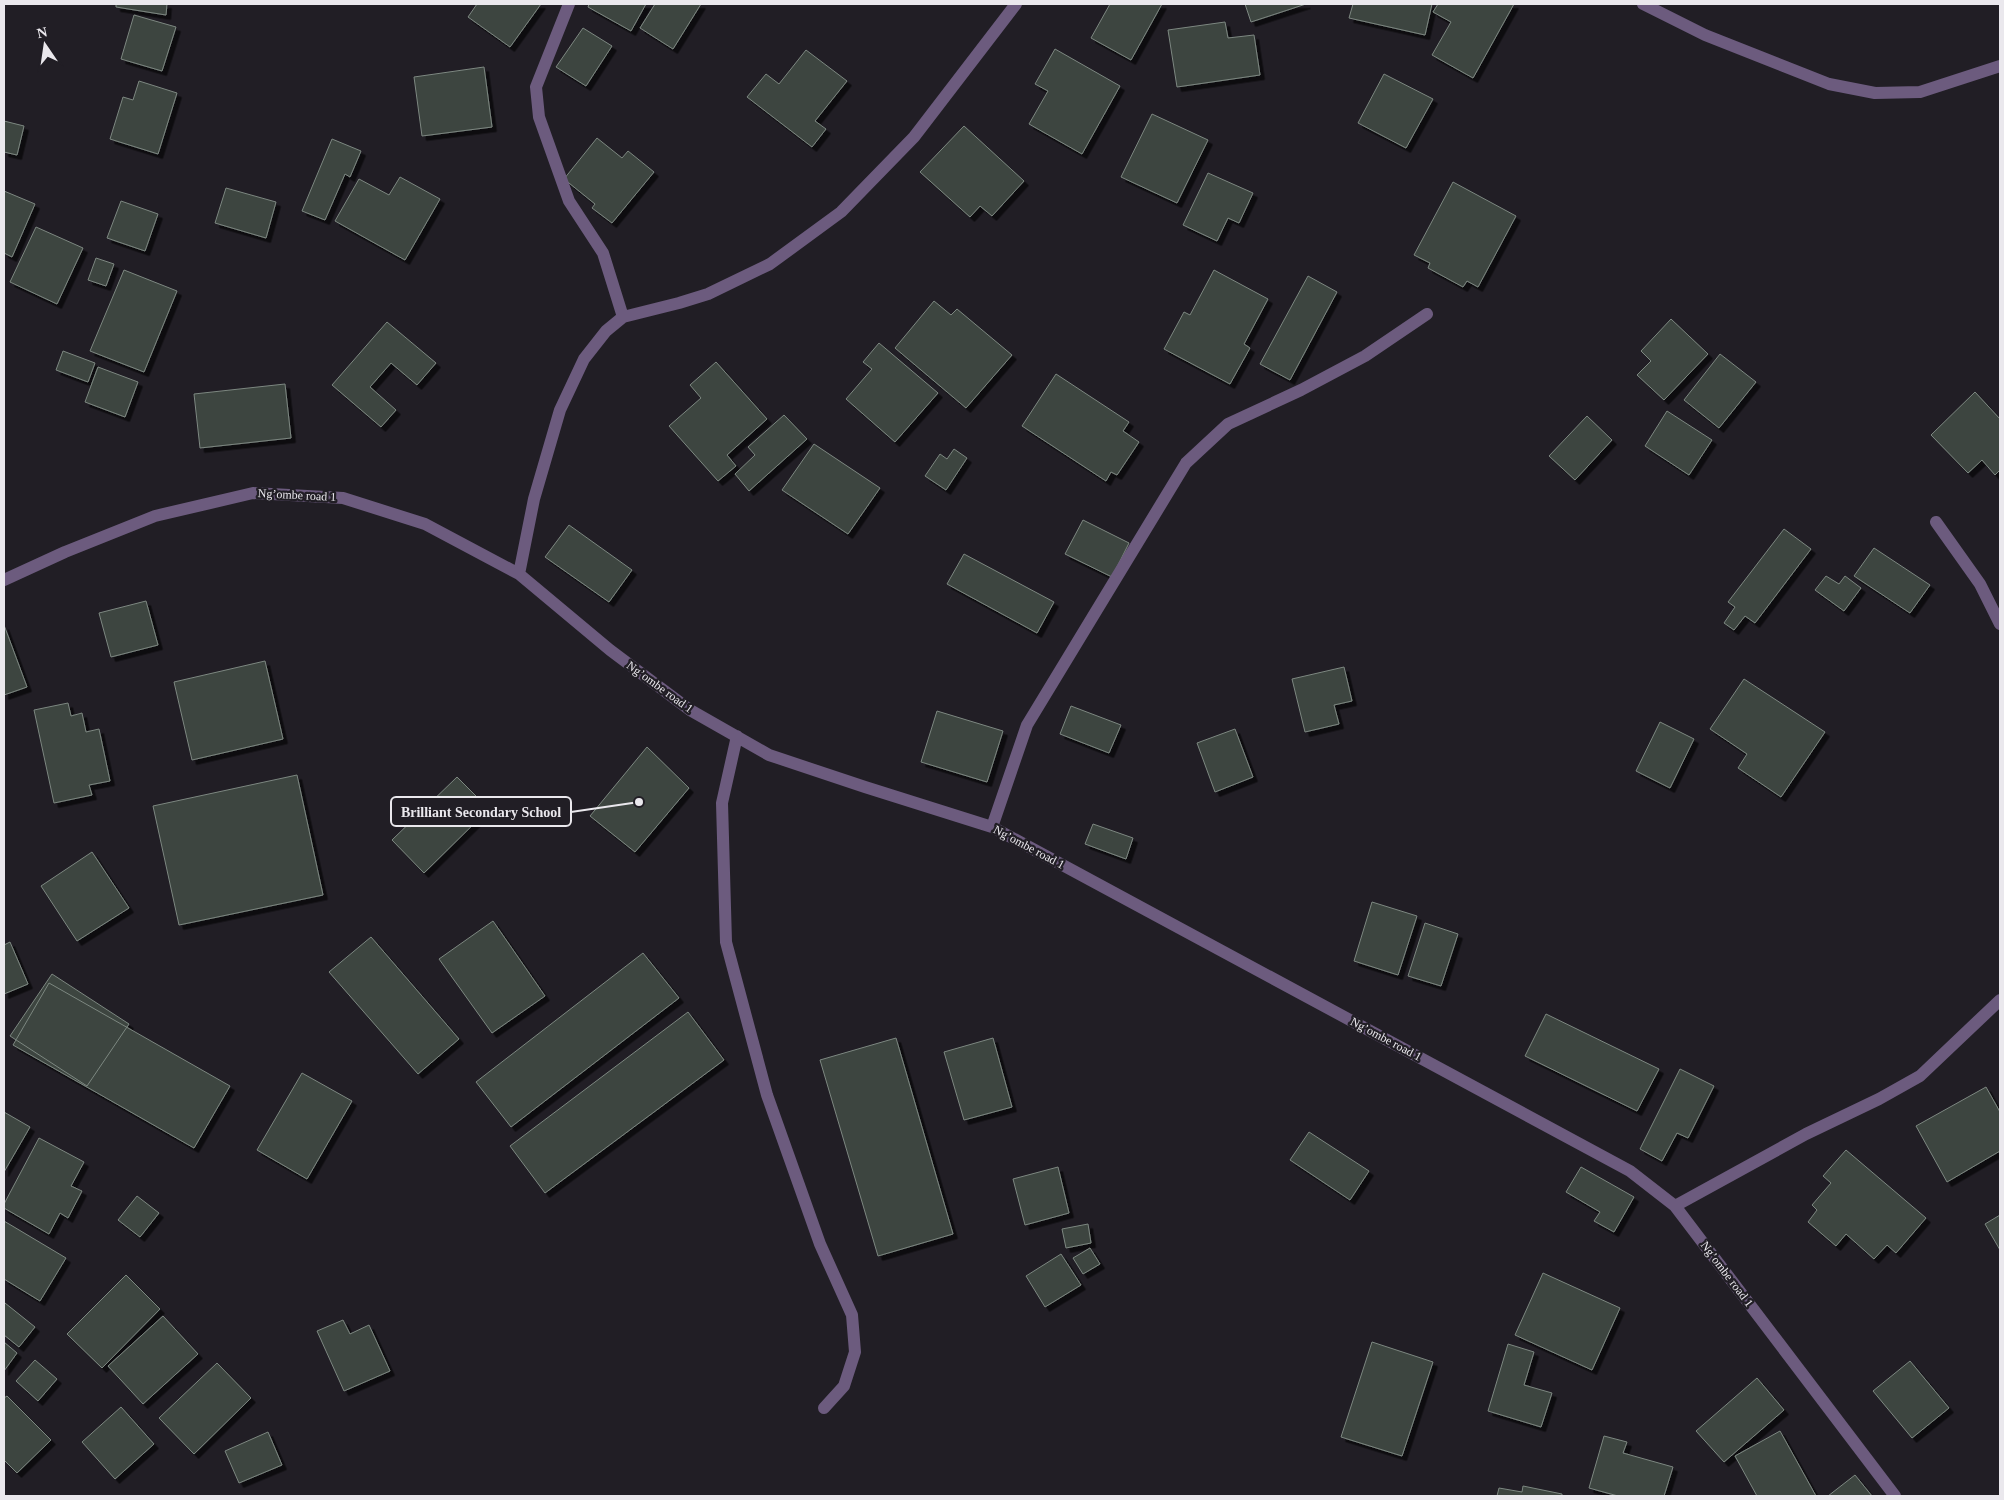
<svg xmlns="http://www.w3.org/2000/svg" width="2004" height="1500" font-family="'Times New Roman',serif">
<defs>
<filter id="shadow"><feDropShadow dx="4.5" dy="4.5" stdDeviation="0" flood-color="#0009"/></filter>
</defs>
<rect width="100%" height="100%" fill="#211e25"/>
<path fill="#3c453f" stroke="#7d8781" filter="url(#shadow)" d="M116,4H167L166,15L116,7Z
M477,4H541L510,47L468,17Z
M589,4H646L631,31L588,7Z
M655,4H701L673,49L640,28Z
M1110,4H1162L1131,60L1091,38Z
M1245,4H1306L1251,22Z
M1353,4H1432L1425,35L1349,18Z
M1438,4H1514L1473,78L1432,55L1451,22L1433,12Z
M134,15L176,27L162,71L121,59Z
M1225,22L1228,38L1254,35L1260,75L1177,87L1168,30Z
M583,28L612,46L586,86L556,67Z
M1055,49L1120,86L1082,154L1029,124L1048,91L1035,84Z
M806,50L847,81L815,121L826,129L812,147L747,97L766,74L779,84Z
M484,67L492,127L422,136L414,77Z
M1384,74L1433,99L1406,148L1358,123Z
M139,81L177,93L158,154L110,139L123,97L133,100Z
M1152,114L1208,140L1177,203L1121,177Z
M4,121L24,126L17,155L4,152Z
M964,126L1024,181L992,216L980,206L970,217L920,172Z
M597,138L622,158L628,151L654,172L612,223L592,208L595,204L564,179Z
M332,139L361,151L350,177L345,174L325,220L302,211Z
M1208,173L1253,193L1239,223L1228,218L1217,241L1183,225Z
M400,177L440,199L405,260L335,221L359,179L389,195Z
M1453,182L1516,216L1478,287L1467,281L1463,287L1428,268L1430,263L1414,255Z
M226,188L276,202L266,238L215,223Z
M4,191L35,204L12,257L4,253Z
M121,201L158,214L145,251L107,238Z
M36,227L83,248L57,304L10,282Z
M96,258L114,264L106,286L88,280Z
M124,270L177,291L144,372L90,351Z
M1214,270L1268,299L1244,344L1250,348L1230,384L1164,349L1184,312L1190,315Z
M1308,276L1337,292L1290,380L1260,364Z
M934,301L951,315L957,309L1012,355L966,408L895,348Z
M1671,319L1708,354L1664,400L1637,375L1651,361L1641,351Z
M387,322L436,363L417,385L391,363L370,387L396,410L381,427L332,385Z
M879,343L938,393L895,442L846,399L872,369L863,362Z
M63,351L95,363L88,382L56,370Z
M1720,354L1756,382L1719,428L1684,400Z
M716,362L767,419L727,455L736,466L718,481L669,426L701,398L690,385Z
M98,367L138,382L125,417L85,402Z
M1056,374L1129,422L1123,431L1139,442L1117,475L1111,472L1106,481L1022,426Z
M285,384L291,438L200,448L194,394Z
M1975,392L2000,419V470L1995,475L1982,460L1968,473L1931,435Z
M1667,411L1712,440L1689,475L1645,446Z
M784,415L807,439L749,491L735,474L755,455L748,447Z
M1587,416L1612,440L1575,480L1549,456Z
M814,444L880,488L848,534L782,490Z
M954,449L967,458L946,490L925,476L940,454L947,459Z
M1083,520L1129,543L1112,577L1065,554Z
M569,525L632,570L609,602L545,557Z
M1784,529L1811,549L1755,623L1745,616L1734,630L1724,623L1735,607L1728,602Z
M1874,548L1930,585L1910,613L1854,576Z
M964,554L1054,602L1037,633L947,584Z
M1826,576L1839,584L1845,576L1861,588L1844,611L1815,590Z
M146,601L158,645L111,657L99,613Z
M4,625L27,687L4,695Z
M265,661L283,739L192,760L174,682Z
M1344,667L1352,701L1334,705L1339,724L1305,732L1292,679Z
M1744,679L1825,732L1781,797L1738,768L1747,754L1710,729Z
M68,703L71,716L82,713L86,732L99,729L110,781L89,785L92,795L54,803L34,710Z
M1071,706L1121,725L1109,753L1060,734Z
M937,711L1003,731L987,782L921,762Z
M1660,722L1694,739L1670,788L1636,771Z
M1235,729L1253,777L1215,792L1197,743Z
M647,747L689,788L635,852L590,816Z
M297,775L323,895L179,925L153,806Z
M457,777L489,809L424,873L392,840Z
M1093,824L1133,838L1126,859L1085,844Z
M92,852L129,908L77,941L41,886Z
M1372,902L1417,916L1398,975L1354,961Z
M493,921L545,996L492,1033L439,959Z
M1425,923L1458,934L1441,986L1408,976Z
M371,937L459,1039L418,1074L329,972Z
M10,942L28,984L4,994V945Z
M643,953L679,998L511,1127L476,1082Z
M52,974L129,1024L87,1086L10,1036Z
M49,983L230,1086L194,1148L13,1045Z
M688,1012L724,1060L545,1193L510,1146Z
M1546,1014L1659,1069L1637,1111L1525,1056Z
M896,1038L953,1234L878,1256L820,1060Z
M993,1038L1012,1107L964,1120L944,1052Z
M1680,1069L1714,1086L1688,1138L1677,1133L1662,1161L1640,1149Z
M302,1073L352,1101L307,1179L257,1150Z
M1986,1087L2000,1112V1151L1947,1182L1916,1126Z
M4,1112L30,1127L4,1172Z
M1309,1132L1369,1171L1350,1200L1290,1160Z
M39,1138L84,1162L71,1186L82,1191L68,1218L60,1213L49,1234L4,1208V1204Z
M1846,1150L1926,1218L1896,1253L1887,1245L1874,1259L1846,1234L1836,1246L1808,1222L1817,1210L1812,1205L1831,1183L1823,1176Z
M1058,1167L1069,1213L1025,1225L1013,1179Z
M1581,1167L1634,1197L1614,1232L1594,1221L1600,1212L1566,1192Z
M137,1196L159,1213L140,1237L118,1220Z
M2000,1215V1250L1985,1224Z
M4,1221L66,1258L40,1301L4,1279Z
M1088,1224L1091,1243L1066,1248L1062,1229Z
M1090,1248L1100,1264L1083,1274L1073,1258Z
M1061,1254L1081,1285L1045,1307L1026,1276Z
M1543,1273L1620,1308L1592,1370L1515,1335Z
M126,1275L160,1309L102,1368L67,1334Z
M5,1303L35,1327L19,1347L4,1335V1305Z
M163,1316L198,1354L143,1404L108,1366Z
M343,1320L350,1334L369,1325L390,1371L344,1391L317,1331Z
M4,1342L17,1353L4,1371Z
M1372,1342L1433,1362L1402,1456L1341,1437Z
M1508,1344L1534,1352L1524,1385L1552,1393L1541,1427L1488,1411Z
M35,1360L57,1379L38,1401L16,1381Z
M1910,1361L1949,1408L1912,1438L1873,1391Z
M217,1363L251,1398L194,1454L159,1418Z
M1757,1378L1784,1410L1724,1462L1696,1431Z
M7,1396L51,1440L17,1473L4,1460V1398Z
M121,1407L154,1444L115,1479L82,1442Z
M1780,1431L1816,1496H1757L1735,1456Z
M268,1432L282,1465L239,1483L225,1451Z
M1604,1436L1627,1442L1623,1453L1673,1467L1664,1496H1618L1589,1488Z
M1855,1475L1872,1496H1828Z
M1523,1486L1562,1494V1496H1497L1499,1488L1522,1492Z"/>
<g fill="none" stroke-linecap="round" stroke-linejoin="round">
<path stroke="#6c5b7e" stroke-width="12" d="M569,4L536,87L539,117L569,201L603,253L623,317
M1643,4L1705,35L1829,84L1875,93L1920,92L2000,66
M1936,522L1980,584L2000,624
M519,574L534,499L560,410L584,359L606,331L623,317L679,303L708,294L770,264L841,212L914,137L1016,4
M4,580L65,552L155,516L253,493L343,498L425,524L519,574L610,650L690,710L769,755L865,787L992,827L1630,1171L1675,1206L1895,1496
M737,736L722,803L726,942L767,1095L820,1244L852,1315L855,1352L844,1386L824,1408
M992,827L1027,725L1186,463L1228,424L1301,390L1365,356L1427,314
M1675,1206L1806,1134L1879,1099L1920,1076L2000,1000"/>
</g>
<g text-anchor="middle" stroke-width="4.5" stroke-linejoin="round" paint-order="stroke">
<g font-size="12" fill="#eae8ed" stroke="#211e25">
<text transform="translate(297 495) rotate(3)" y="4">Ng’ombe road 1</text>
<text transform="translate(660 687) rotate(36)" y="4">Ng’ombe road 1</text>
<text transform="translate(1029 847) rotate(28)" y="4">Ng’ombe road 1</text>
<text transform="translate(1386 1039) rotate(28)" y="4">Ng’ombe road 1</text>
<text transform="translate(1727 1274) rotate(53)" y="4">Ng’ombe road 1</text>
</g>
</g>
<path fill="none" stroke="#eae8ed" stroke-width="2" d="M639 802L571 812"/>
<circle fill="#eae8ed" stroke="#211e25" stroke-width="2" cx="639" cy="802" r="5"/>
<rect fill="#211e25" stroke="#eae8ed" stroke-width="2" x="391" y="797" width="180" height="29" rx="5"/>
<g font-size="14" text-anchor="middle" font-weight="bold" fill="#eae8ed">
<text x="481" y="817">Brilliant Secondary School</text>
</g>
<rect width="2004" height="1500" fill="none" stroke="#eae8ed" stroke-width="10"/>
<g transform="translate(45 45) rotate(347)" stroke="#211e25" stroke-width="4" paint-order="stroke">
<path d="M0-4L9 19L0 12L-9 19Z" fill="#eae8ed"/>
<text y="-8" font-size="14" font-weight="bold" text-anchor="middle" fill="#eae8ed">N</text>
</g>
</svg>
